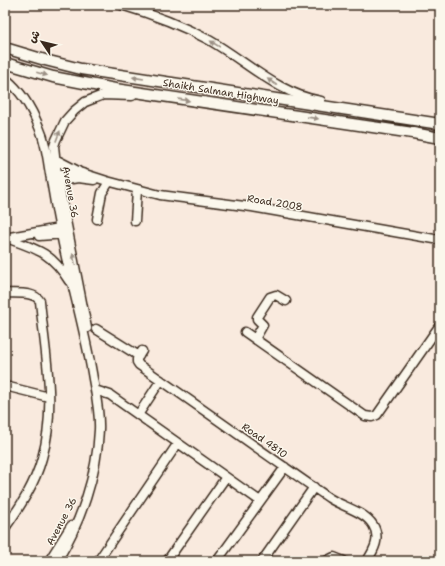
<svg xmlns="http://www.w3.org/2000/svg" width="445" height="566" font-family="'Shantell Sans','Playpen Sans Arabic',sans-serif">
<rect width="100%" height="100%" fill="#f9eade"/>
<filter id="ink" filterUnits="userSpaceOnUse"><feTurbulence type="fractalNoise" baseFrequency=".025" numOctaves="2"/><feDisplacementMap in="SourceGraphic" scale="8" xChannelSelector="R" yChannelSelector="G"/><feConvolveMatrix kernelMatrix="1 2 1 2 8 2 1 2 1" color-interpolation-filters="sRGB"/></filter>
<g filter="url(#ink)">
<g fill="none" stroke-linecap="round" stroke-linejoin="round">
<g stroke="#3b2a1e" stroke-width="11">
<path id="minor" d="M121,5C152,14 181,25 209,40C246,61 278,94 321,101
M5,78C20,90 32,109 39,127C45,140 47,154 49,168C53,190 56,212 61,234C70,280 84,326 92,373C95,392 100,410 99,430C97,475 81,522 57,561
M55,159L78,171
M51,175L79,172L107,181L160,195L252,207L440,240
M54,182L78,178L94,180
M97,219L102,193L109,182
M135,221L137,190
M39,236L66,234
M10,237L65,227
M6,238C37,249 51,252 69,281
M5,293C16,294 34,291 40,301C45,352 57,408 42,458C35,484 20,507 5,528
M87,328L57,174L54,146L56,140L65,121L74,111L85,102L103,95L132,96
M96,329L139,356
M245,332L365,416L372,417L377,415L440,325
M255,339L263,325L257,319V317L270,297L276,295L286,301
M142,351L137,359V362L139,365C203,409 265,454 329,498C343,507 364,511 373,525C381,538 374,550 367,561
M5,386L49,397
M95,390L110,395L260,501
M138,415L161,380
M49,561L71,526
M98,561L178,443
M167,561L226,477
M217,561L285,467
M262,561L314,487
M326,561L334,557L344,561"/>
</g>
<g stroke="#3b2a1e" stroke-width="13">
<path id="major" d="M5,48L45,60L81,69L440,124
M5,63L53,77L115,89L413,133L440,138"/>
</g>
<use href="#minor" stroke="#fbf7ec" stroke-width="8"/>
<use href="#major" stroke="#fbf7ec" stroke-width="10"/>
</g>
<defs><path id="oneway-solid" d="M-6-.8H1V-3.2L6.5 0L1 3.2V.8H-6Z"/></defs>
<g fill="#9b9085">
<use href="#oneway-solid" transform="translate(215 44) rotate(-148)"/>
<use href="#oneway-solid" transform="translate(42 74) rotate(16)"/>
<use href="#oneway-solid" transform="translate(138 78) rotate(-171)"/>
<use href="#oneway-solid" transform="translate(272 82) rotate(-146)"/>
<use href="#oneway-solid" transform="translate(184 100) rotate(8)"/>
<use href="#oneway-solid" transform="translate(313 118) rotate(8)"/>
<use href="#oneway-solid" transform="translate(58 136) rotate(-69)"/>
<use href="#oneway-solid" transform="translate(74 259) rotate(-103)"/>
</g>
</g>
<g text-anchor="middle" stroke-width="3" stroke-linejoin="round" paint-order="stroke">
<g font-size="10" fill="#3b2a1e" stroke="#fbf7ec">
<text transform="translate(221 91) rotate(9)" y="4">Shaikh Salman Highway</text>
<text transform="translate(71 192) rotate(80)" y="4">Avenue 36</text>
<text transform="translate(275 202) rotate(9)" y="4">Road 2008</text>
<text transform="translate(265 440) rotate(35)" y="4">Road 4810</text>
<text transform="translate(61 521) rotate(-62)" y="4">Avenue 36</text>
</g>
</g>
<rect width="445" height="566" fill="none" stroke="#fbf7ec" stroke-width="20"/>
<rect x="10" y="10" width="425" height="546" fill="none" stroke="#3b2a1e" stroke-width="1.5" filter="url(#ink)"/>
<g transform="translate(42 42) rotate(305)" stroke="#fbf7ec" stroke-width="3" paint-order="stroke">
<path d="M0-3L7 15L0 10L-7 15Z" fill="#3b2a1e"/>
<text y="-6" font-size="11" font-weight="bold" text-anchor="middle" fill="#3b2a1e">ش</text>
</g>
</svg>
